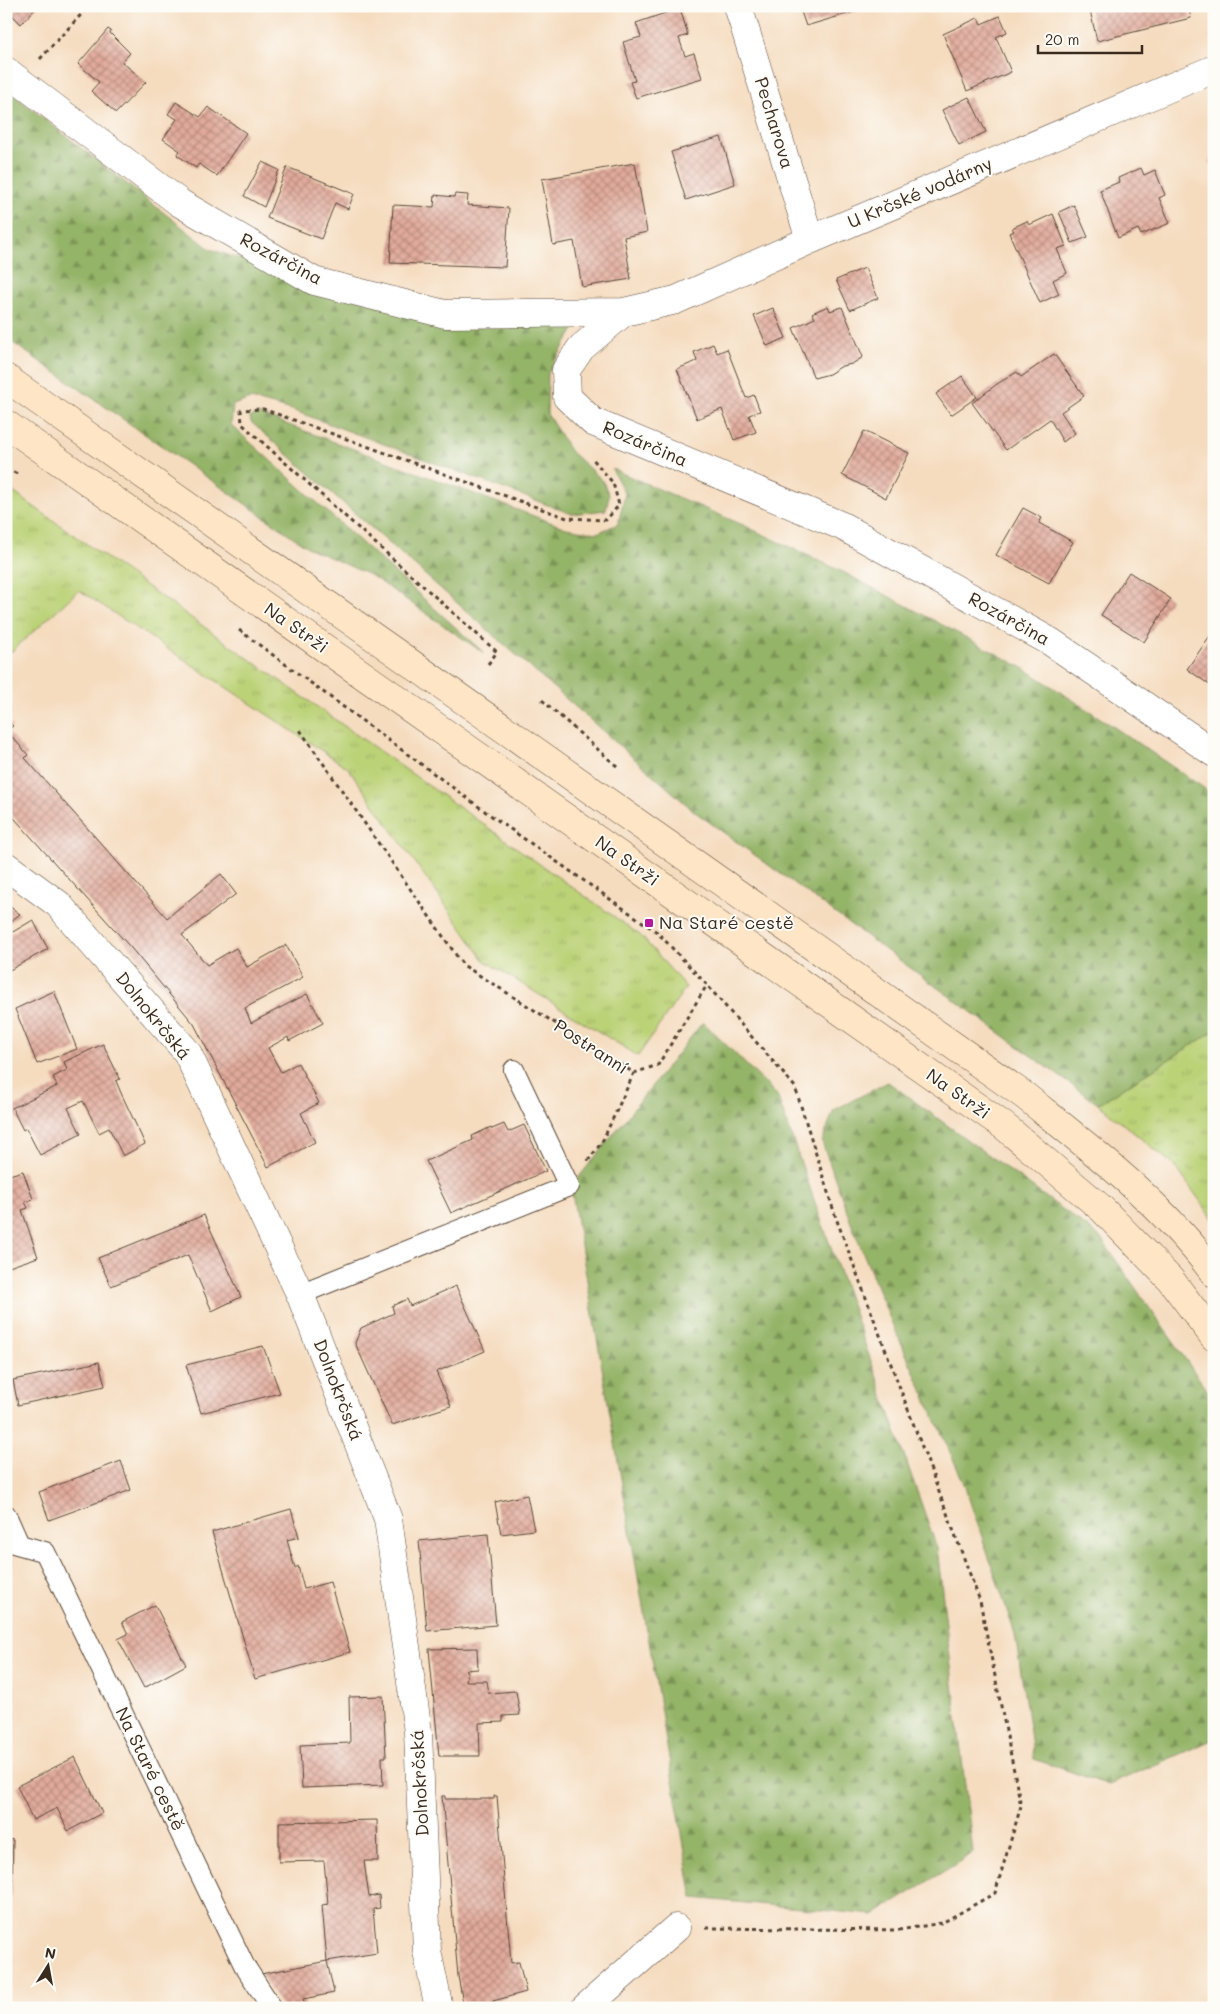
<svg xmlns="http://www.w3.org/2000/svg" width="1220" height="2014" font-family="Mali,sans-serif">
<defs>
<pattern id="grass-tufts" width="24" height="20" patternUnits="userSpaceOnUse" patternTransform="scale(1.25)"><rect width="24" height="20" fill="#bbd277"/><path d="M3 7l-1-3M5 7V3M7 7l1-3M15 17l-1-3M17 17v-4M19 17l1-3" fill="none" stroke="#a2b466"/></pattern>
<pattern id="forest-firs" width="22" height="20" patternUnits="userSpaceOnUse" patternTransform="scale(1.25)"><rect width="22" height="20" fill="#94b468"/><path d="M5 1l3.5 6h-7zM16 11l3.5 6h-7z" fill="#7a9355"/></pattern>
<pattern id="building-cross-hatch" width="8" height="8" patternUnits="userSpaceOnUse" patternTransform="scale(1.25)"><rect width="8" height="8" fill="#e1aa9b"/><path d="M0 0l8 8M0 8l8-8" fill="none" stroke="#b88b7e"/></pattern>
</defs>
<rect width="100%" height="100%" fill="#fdfcf7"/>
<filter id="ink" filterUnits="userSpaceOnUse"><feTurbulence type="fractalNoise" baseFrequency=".02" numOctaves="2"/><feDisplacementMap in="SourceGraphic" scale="10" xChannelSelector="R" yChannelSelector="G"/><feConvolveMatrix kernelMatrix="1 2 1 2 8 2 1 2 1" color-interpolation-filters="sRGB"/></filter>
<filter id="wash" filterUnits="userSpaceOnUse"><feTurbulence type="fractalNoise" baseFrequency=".0096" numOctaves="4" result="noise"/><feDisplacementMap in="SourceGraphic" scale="20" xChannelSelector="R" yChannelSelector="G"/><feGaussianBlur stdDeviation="1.12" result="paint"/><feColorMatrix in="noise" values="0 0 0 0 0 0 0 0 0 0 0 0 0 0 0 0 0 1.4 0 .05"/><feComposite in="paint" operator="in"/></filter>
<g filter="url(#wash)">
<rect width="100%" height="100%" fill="#f5dcbf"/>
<path fill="url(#grass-tufts)" stroke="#7b7e4a" d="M6,487L640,935L686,987L638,1056L485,961L348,768L79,590L11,652L6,644Z
M1214,1031V1220L1174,1165L1098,1104Z"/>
<path fill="url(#forest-firs)" stroke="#686f43" d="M6,89L210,249L446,328L577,324L548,373L547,414L571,452L602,480L609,495L606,510L572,514L292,410L251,399L233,405L231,425L484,653L372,576L309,548L6,338Z
M259,414L566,528L597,533L618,524L625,494L612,469L743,525L843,572L1025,669L1114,727L1214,795V1031L1098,1104L694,811L251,422L250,417Z
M703,1022L777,1095L937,1548L973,1853L874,1915L693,1898L571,1187Z
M888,1082L1099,1236L1214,1400V1739L1109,1785L1034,1759L1015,1634L963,1481L888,1314L851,1223L822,1142L834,1110Z"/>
<g id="blocks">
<path fill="url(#building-cross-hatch)" d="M6,6H38L21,24L6,9Z
M799,6H869L870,7L806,26Z
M1089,6H1188L1191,18L1097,41Z
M680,8L688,35L679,38L685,56L694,53L702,78L636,98L630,82L635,81L623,42L641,37L636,23Z
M1000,16L1007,32L996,37L1011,72L967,91L943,34L978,18L981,24Z
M108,29L111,31L110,33L130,53L122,62L146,82L116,113L91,91L99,82L78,64Z
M969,97L986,132L959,145L942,110Z
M176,102L200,117L208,107L246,133L217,176L199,164L196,168L177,155L180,151L163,139L177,119L168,114Z
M721,137L735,184L686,200L671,152Z
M1214,157V167L1209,162Z
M262,162L279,170L264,207L244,196Z
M635,163L647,232L624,237L631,279L582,287L574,241L553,245L542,179Z
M287,167L354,194L348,209L335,203L321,239L267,218Z
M1141,168L1144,175L1155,170L1165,195L1159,198L1170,223L1141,235L1138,229L1118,238L1100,190L1119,182L1118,178Z
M455,194L468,195L467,205L509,208L505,267L390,263L393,205L434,207L435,195L454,197Z
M1074,205L1088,237L1072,243L1059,212Z
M1053,214L1066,246L1057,249L1067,273L1053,280L1059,294L1040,303L1009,233L1014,231L1012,228L1027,221L1029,225Z
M865,268L878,298L850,310L836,280Z
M828,306L830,311L842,307L863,357L852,364L842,366L829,374L814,378L793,328L815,318L812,313Z
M773,308L786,338L767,346L754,316Z
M713,344L717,353L727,349L746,398L754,395L760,411L749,415L756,432L734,440L722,409L697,419L677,369L697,361L694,352Z
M1054,354L1084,396L1061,412L1075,433L1063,442L1050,419L1006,450L972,403L997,384L1017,372L1021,377Z
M962,376L977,397L951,415L936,394Z
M864,431L909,453L886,498L842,475Z
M1023,508L1042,518L1039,523L1073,542L1049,583L996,555Z
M1129,572L1171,599L1144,642L1101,615Z
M1214,630V688L1187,669Z
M6,720L13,726L7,731L28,755L25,758L167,918L221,874L236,894L182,935L207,965L236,948L247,967L286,945L303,977L245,1008L251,1023L307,994L323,1023L289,1041L288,1037L268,1048L281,1072L298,1063L319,1103L301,1113L315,1142L268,1167L194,1024L131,948L6,809Z
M6,904L20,914L6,925Z
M33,920L48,949L6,972V936Z
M54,991L77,1049L37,1064L15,1009Z
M103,1044L120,1079L116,1081L121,1093L145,1144L123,1156L109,1128L99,1133L83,1101L68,1108L81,1134L40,1155L26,1128L23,1130L12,1108L57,1086L53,1077L67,1070L64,1062Z
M504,1124L508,1132L524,1125L546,1171L451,1213L426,1161L473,1140L472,1136L491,1127L492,1129Z
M23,1171L33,1199L25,1202L28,1208L22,1210L38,1257L6,1268V1176Z
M204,1215L241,1297L212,1311L188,1255L111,1286L98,1258Z
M456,1286L485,1351L436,1372L451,1406L392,1425L355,1343L361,1328L394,1313L392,1306L407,1299L410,1306Z
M263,1346L280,1393L201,1413L186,1365Z
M99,1362L105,1386L18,1405L13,1380Z
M121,1461L131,1490L49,1520L39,1492Z
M527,1495L534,1530L501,1534L495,1502Z
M291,1509L299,1537L287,1540L295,1568L298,1566L304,1589L330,1582L350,1652L255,1679L212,1532Z
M488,1534L496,1625L427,1631L419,1541Z
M155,1605L186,1665L144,1688L118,1639L128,1634L122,1622Z
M477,1648L478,1669L465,1670L468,1672L466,1681H487L489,1693L516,1691L520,1715L503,1716V1722L479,1723L480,1756H439L429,1649Z
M383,1696L386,1757H382L383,1785L302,1788L300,1745L350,1743L349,1697Z
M75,1757L102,1813L68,1831L57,1808L33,1820L17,1786Z
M442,1796H445V1799H494V1796H497L511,1963L519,1962L526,1992L493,2001L495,2008H464L458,1976Z
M377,1820L378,1861H364L369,1897L379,1895L380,1908L373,1909L377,1953L327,1961L334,1993L303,1999L306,2008H282L261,1974L327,1961L322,1905L328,1904L324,1861L279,1862V1822Z
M6,1839L13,1840L12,1896H6Z"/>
</g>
</g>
<g filter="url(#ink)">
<use href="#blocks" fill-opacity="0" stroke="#574536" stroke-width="1"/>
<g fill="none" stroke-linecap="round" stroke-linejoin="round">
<g stroke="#574536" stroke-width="22">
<path id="lane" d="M300,1294L569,1186L514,1070
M6,1515L19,1544
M6,1541L45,1552L244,1965L272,2008"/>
</g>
<g stroke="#574536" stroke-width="29">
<path id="street" d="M738,6L810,240
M6,71L180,203L314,281L445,314L624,312L676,300L810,240L1214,69
M624,312L581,348L566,370L567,397L593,422L842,526L1051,642L1214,753
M6,866L58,904L187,1052L300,1294L388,1519L418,1732L427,1951L439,2008
M585,2008L676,1928"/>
</g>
<g stroke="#574536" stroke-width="29">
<path id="secondary" d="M6,378L1025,1096C1092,1150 1162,1203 1214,1273
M6,424L1004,1126L1101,1208L1170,1279L1214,1337"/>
</g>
<path stroke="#574536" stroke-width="3" stroke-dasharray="4 4" stroke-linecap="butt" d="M40,59L89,6
M6,469L20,475
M239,630L486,812L657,932L707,985L658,1065L634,1073
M488,664L497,652L242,424L241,410L263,409L567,518L606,520L619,505L613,483L592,458
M542,700L619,768
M300,730L463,965L634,1073L602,1142L587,1162
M706,1928L899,1930L942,1923L995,1893L1021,1806L980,1601L836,1218L795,1087L707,985"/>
<use href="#lane" stroke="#fff" stroke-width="20"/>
<use href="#street" stroke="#fff" stroke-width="28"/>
<use href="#secondary" stroke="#fde5c5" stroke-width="28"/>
</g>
</g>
<rect fill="#b5179e" stroke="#fdfcf7" stroke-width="2" x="644" y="918" width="10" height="10" rx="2.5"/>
<g text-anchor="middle" stroke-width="4" stroke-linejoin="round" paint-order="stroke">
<g font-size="18" fill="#3b2a1e" stroke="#fdfcf7">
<text transform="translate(774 123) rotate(73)" y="6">Pecharova</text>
<text transform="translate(920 193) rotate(-23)" y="6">U Krčské vodárny</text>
<text transform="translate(281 259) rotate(28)" y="6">Rozárčina</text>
<text transform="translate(645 444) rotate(23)" y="6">Rozárčina</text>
<text transform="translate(1009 619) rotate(29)" y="6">Rozárčina</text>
<text transform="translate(296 628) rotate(35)" y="6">Na Strži</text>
<text transform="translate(627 861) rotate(35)" y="6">Na Strži</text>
<text transform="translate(153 1016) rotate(51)" y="6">Dolnokrčská</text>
<text transform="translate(591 1047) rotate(33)" y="6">Postranní</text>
<text transform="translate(958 1094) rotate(35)" y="6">Na Strži</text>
<text transform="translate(338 1390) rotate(69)" y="6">Dolnokrčská</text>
<text transform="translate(150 1769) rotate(64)" y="6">Na Staré cestě</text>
<text transform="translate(420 1783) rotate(-93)" y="6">Dolnokrčská</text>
</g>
<g font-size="18" fill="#3b2a1e" stroke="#fdfcf7" text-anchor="start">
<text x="659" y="929">Na Staré cestě</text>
</g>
</g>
<rect width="1220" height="2014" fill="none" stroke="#fdfcf7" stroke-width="25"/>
<g transform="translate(48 1966) rotate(11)" stroke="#fdfcf7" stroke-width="4" paint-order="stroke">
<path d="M0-4L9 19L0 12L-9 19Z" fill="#3b2a1e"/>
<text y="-8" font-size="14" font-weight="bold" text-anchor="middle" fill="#3b2a1e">N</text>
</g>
<path d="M1038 45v8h104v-8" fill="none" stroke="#3b2a1e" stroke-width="2.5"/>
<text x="1045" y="45" font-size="15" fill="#3b2a1e" stroke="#fdfcf7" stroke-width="4" paint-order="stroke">20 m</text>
</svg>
